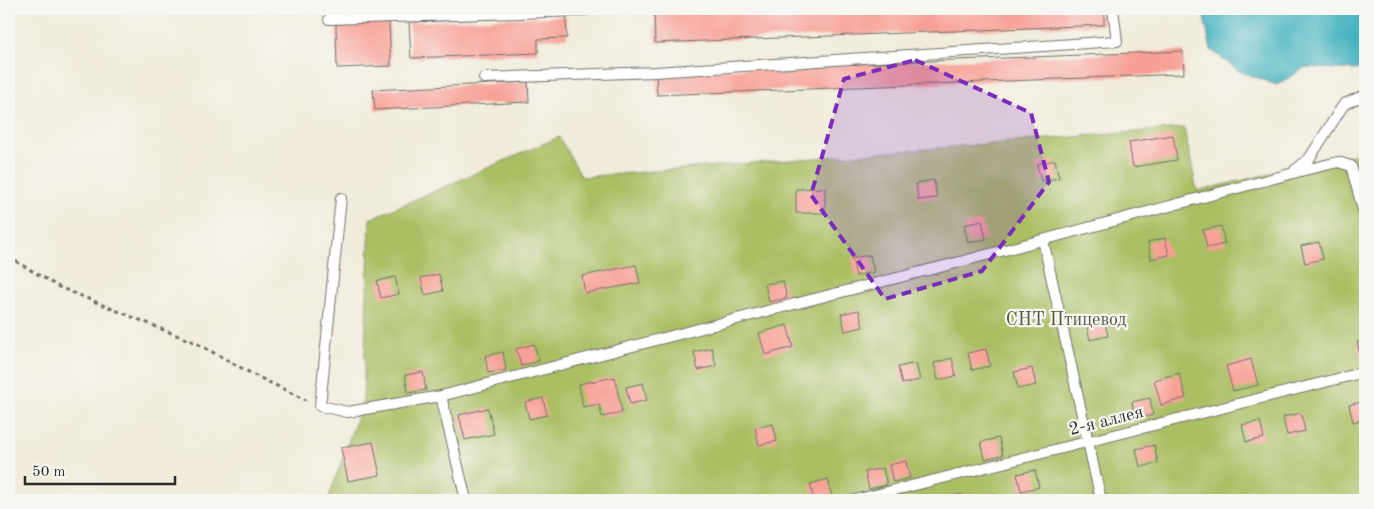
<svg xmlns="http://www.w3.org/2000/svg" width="1374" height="509" font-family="'Old Standard TT',serif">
<rect width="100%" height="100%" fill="#f6f6f2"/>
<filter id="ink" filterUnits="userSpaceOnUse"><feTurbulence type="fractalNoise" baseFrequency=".02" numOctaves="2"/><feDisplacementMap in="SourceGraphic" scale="10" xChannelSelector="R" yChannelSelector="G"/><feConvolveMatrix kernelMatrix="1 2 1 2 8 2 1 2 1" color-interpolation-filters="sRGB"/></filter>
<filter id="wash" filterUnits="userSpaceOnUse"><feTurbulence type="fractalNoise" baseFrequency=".0096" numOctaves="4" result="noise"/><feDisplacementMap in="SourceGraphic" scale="20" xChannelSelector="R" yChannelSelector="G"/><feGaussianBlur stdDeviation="1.12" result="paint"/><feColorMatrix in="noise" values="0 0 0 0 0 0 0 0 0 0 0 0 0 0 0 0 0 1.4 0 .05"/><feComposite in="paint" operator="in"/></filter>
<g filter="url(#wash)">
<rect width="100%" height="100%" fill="#f1ecda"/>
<path fill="#aabf64" stroke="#6a7548" d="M1184,128L1197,191L1365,152V500H328L363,400L370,219L559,137L582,177Z"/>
<path fill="#45b3c0" stroke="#386f76" d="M1194,9H1365V68L1354,70L1306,67L1277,85L1239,71L1211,50L1204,17Z"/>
<g id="blocks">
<path fill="#f8a096" d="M654,9H920V13L1017,9H1104V25L655,43Z
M566,16L567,38L538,39V53L411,58L409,22Z
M389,22L391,66L337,68L336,24Z
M1183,51L1184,74L657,95L656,72Z
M528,82L529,102L375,110L373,90Z
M1173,135L1177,160L1133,167L1129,142Z
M1055,160L1059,178L1041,181L1037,164Z
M934,180L937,198L918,200L916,183Z
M825,188V213H796V189Z
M982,221L986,239L968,243L964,225Z
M1221,226L1225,244L1207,248L1203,230Z
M1165,238L1169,255L1151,259L1148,242Z
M1319,242L1323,259L1305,263L1301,246Z
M870,255L874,272L856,276L852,258Z
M636,265L640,283L585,293L582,276Z
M439,274L443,291L425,295L421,278Z
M395,277L399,294L381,298L377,281Z
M783,281L787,298L769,302L765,284Z
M859,310L863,327L845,331L841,314Z
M1104,319L1108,336L1090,340L1086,323Z
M787,325L793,347L765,355L759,333Z
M1365,340V358L1361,359L1357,342Z
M534,344L539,361L521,366L516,349Z
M712,348L716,366L698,370L694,352Z
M986,349L990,366L972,370L968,353Z
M503,352L506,370L488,373L485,356Z
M952,358L956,376L938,380L934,363Z
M1251,359L1258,385L1233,391L1226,366Z
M916,363L920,380L902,384L898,367Z
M1032,368L1036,385L1018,389L1014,372Z
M423,372L426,390L408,393L405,375Z
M1179,373L1186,398L1161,405L1154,380Z
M615,377L622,413L602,417L599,404L583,407L579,384Z
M643,383L647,400L630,404L626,387Z
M543,398L547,415L529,419L525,402Z
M1150,398L1153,415L1135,419L1132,402Z
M1365,401V419L1353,422L1349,405Z
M488,408L494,434L465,440L459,415Z
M1301,413L1305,431L1287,435L1283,417Z
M1260,421L1264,438L1246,442L1242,425Z
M773,424L777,441L759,445L755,428Z
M999,438L1003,455L985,459L981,442Z
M373,442L380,475L348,481L341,448Z
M1154,445L1158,463L1140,467L1136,449Z
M906,461L910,478L893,482L889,465Z
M883,468L887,485L869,489L865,472Z
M1035,470L1039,487L1021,491L1017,474Z
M828,479L832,497L814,500L810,484Z
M994,493L996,500H977L976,497Z
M962,494L963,500H945L944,498Z"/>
</g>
</g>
<g filter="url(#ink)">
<use href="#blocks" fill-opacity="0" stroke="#706f68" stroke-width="1"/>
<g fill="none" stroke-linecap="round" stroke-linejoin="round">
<g stroke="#706f68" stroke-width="12">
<path id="lane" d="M329,19L579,11L589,9
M484,78L656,72L1117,41L1113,9
M1295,170L1309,159L1344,104L1365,95
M341,198L320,406L348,412L441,396L806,301L956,263L1301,171L1338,162L1351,166L1365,217
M1043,240L1101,500
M441,396L466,500
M855,500L1365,372"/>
</g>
<path stroke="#706f68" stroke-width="3" stroke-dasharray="4 4" stroke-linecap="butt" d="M9,257L59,287L196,343L254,375L306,400"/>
<use href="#lane" stroke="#fff" stroke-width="10"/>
</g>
</g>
<path fill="#7b2cbf" fill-opacity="0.2" stroke="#7b2cbf" stroke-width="4" stroke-dasharray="10 6" stroke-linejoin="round" d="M915,60L1031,113L1049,182L982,271L885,299L811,195L844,79Z"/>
<g text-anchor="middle" stroke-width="4.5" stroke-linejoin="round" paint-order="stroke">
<g font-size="18" fill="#51573c" stroke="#f6f6f2">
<text x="1066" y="325">СНТ Птицевод</text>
</g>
<g font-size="18" fill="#2b2b2b" stroke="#f6f6f2">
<text transform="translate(1106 420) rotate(-14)" y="6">2-я аллея</text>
</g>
</g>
<rect width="1374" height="509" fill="none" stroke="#f6f6f2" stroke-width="30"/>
<path d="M25 476v8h150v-8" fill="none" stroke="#2b2b2b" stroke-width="2.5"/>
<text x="32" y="476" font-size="15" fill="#2b2b2b" stroke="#f6f6f2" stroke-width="4" paint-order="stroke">50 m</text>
</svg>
